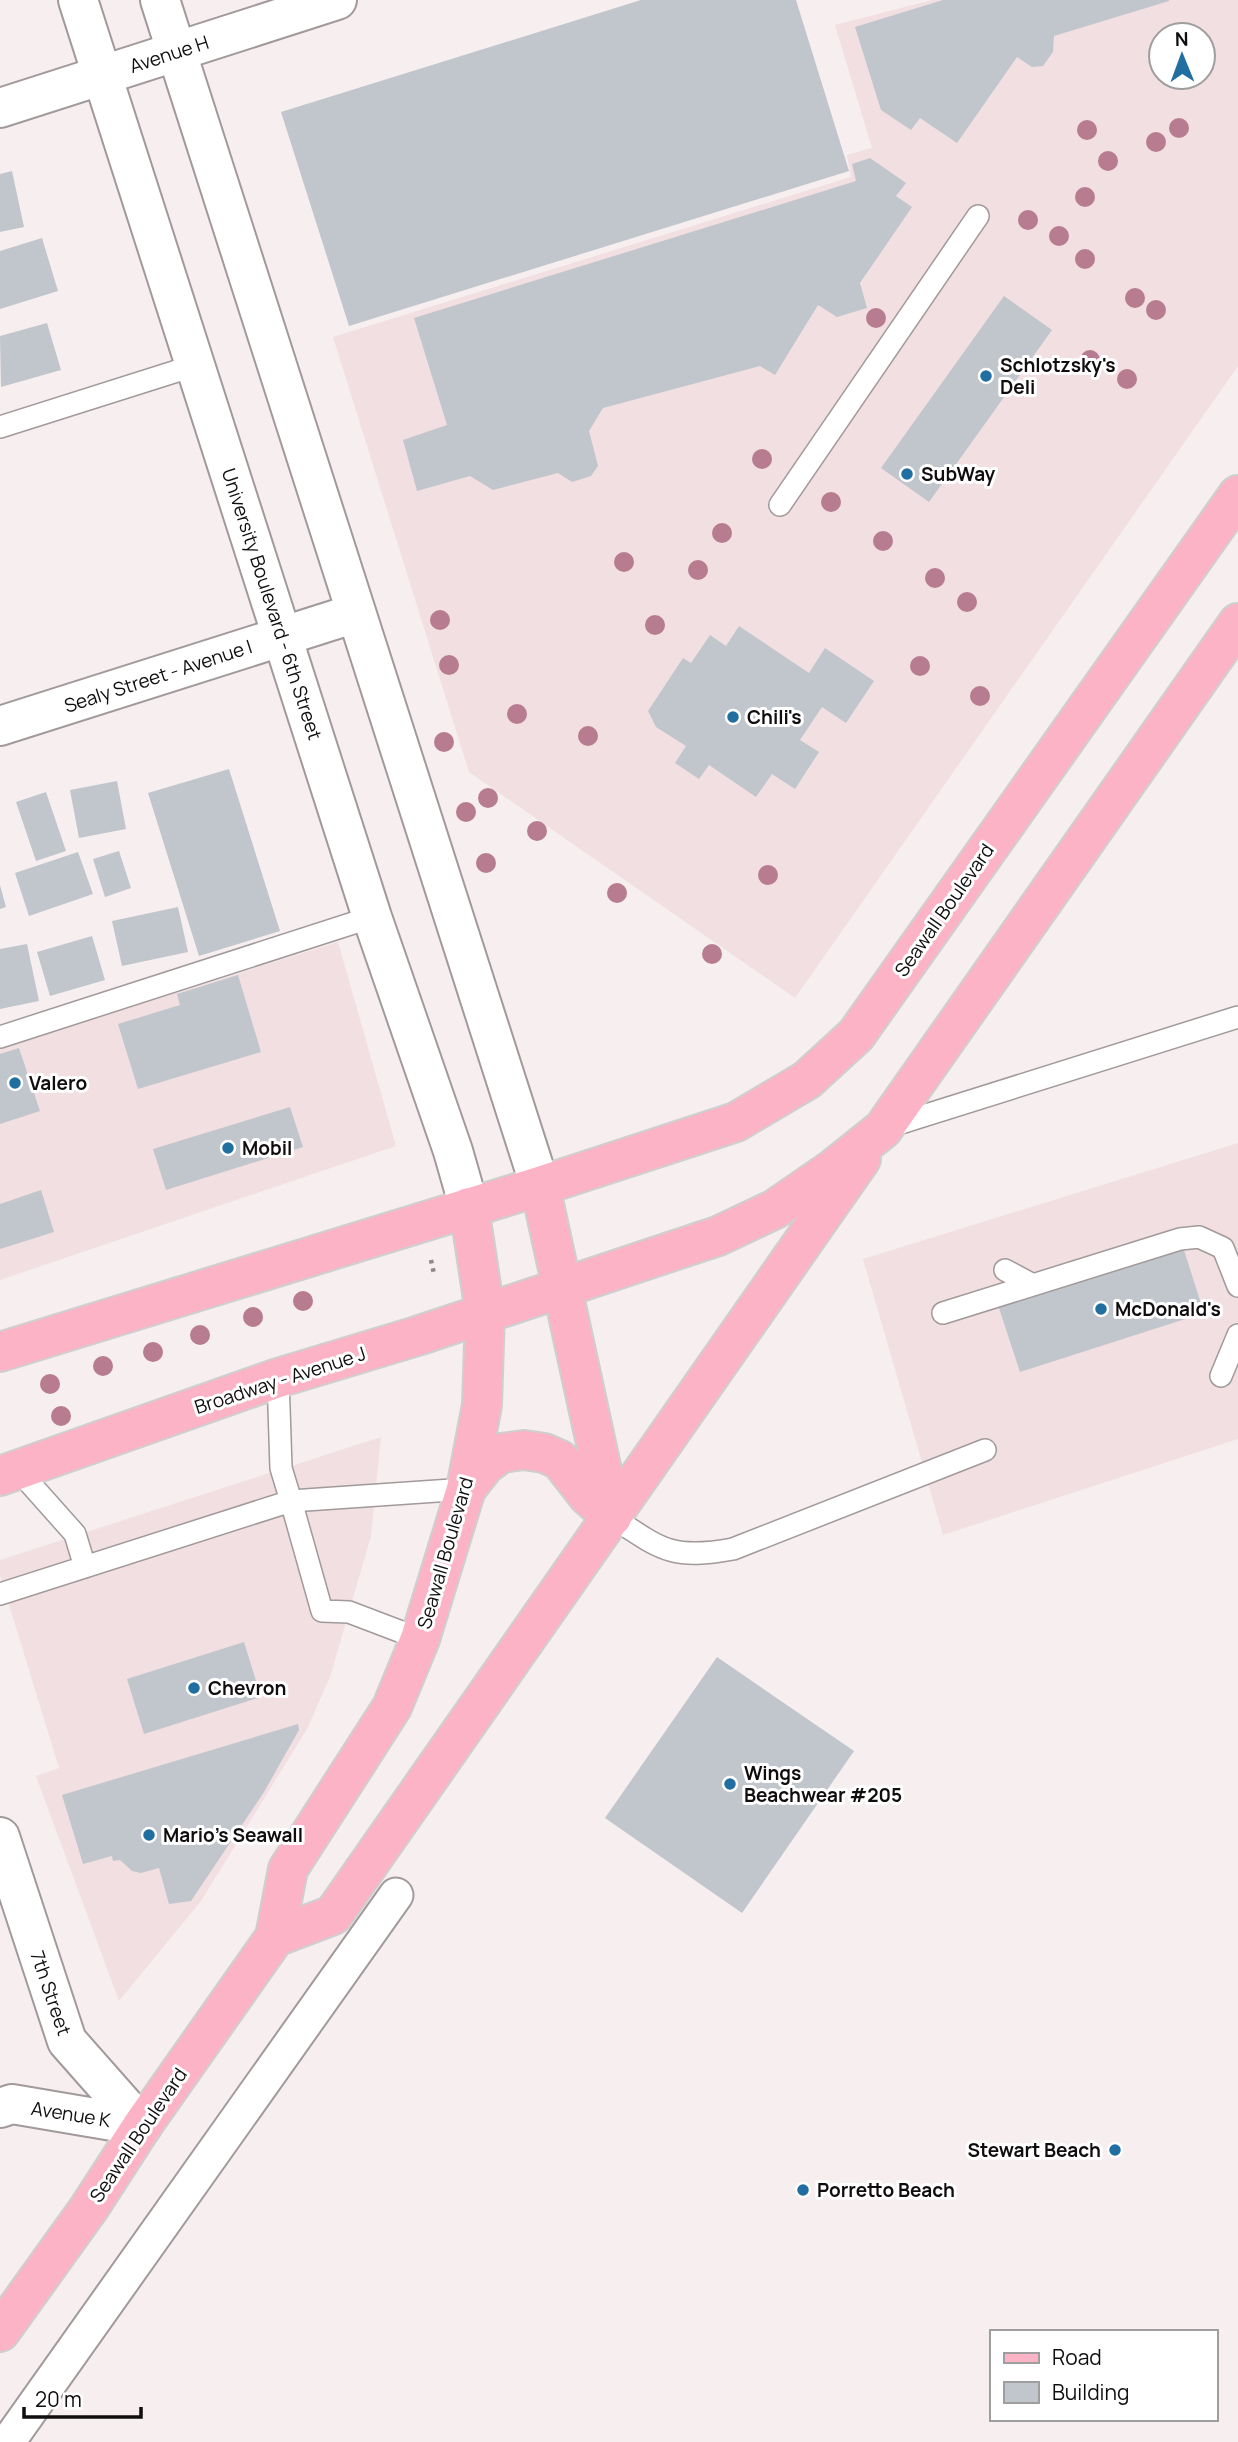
<svg xmlns="http://www.w3.org/2000/svg" width="1238" height="2442" font-family="Manrope,sans-serif">
<rect width="100%" height="100%" fill="#f7eef0"/>
<path fill="#f1dfe2" fill-rule="evenodd" d="M932,0H1238V366L795,998L469,772L333,337L851,177L847,155L872,148L835,25ZM1161,35H1203V77H1161Z
M338,942L396,1146L0,1280V1048Z
M1238,1143V1439L943,1535L863,1259Z
M381,1437L371,1536L330,1677L307,1729L201,1901L119,2001L36,1776L59,1768L0,1575V1560Z"/>
<path fill="#c0c6cb" d="M641,0H796L849,171L349,326L281,112Z
M943,0H1169V1L1054,36L1053,52L1043,66L1032,67L1017,57L957,143L920,118L911,130L881,110L855,27Z
M870,158L906,183L896,196L912,207L860,283L867,308L837,317L818,305L775,375L760,366L603,408L589,431L598,466L591,476L572,482L558,473L493,490L470,476L417,491L403,440L447,425L414,318L856,181L852,164Z
M12,171L24,227L0,232V174Z
M42,238L58,291L0,309V251Z
M1004,296L1052,330L929,502L881,468Z
M47,323L61,370L1,387L0,336Z
M739,626L809,673L825,648L874,681L846,723L822,707L800,740L819,752L795,789L772,774L756,797L709,765L699,779L675,763L686,746L656,727L648,711L683,658L691,663L710,635L726,646Z
M229,769L280,931L199,956L148,793Z
M117,781L126,829L79,838L70,790Z
M46,792L66,851L36,861L16,802Z
M119,851L131,888L105,897L93,859Z
M78,852L93,894L29,916L15,873Z
M0,885L6,907L0,909Z
M178,907L188,952L122,966L112,921Z
M92,936L105,980L50,996L37,952Z
M27,944L39,1001L0,1009V949Z
M238,975L261,1052L138,1089L118,1024L180,1005L177,994Z
M19,1048L40,1111L0,1124V1054Z
M290,1107L303,1147L166,1190L153,1149Z
M41,1190L54,1232L0,1249V1204Z
M1183,1247L1204,1313L1020,1372L998,1305Z
M244,1642L261,1697L144,1734L127,1679Z
M717,1657L854,1751L742,1913L605,1818Z
M298,1724L299,1730L264,1792L191,1901L169,1904L159,1868L141,1873L132,1871L120,1860L113,1861L112,1856L83,1864L62,1795Z"/>
<g fill="none" stroke-linecap="round" stroke-linejoin="round">
<g stroke="#a1999a" stroke-width="24">
<path id="service" d="M0,427L196,365
M780,505L978,216
M0,1037L372,917
M888,1127L1238,1017
M1005,1270L1033,1285
M943,1313L1180,1239L1199,1237L1223,1248L1238,1286
M1221,1376L1238,1335
M18,1470L75,1534L85,1567
M612,1517C662,1550 672,1560 733,1549L985,1450
M0,1594L291,1501L281,1468L278,1378
M420,1639L349,1612L322,1611L291,1501L466,1489"/>
</g>
<g stroke="#a1999a" stroke-width="37">
<path id="pedestrian" d="M8,2442L396,1895"/>
</g>
<g stroke="#a1999a" stroke-width="42">
<path id="minor" d="M0,108L337,0
M0,726L356,613
M0,1837L67,2041L142,2126
M0,2108L12,2104L142,2126"/>
</g>
<g stroke="#a1999a" stroke-width="42">
<path id="tertiary" d="M78,0L372,917L453,1151L469,1207
M160,0L540,1186"/>
</g>
<g stroke="#cfcfcf" stroke-width="42">
<path id="primary" d="M540,1186L612,1517
M0,1352L540,1186L736,1122L807,1080L856,1035L1238,495
M0,1476L278,1378L417,1336L718,1236L775,1209L833,1169L883,1129L1238,623
M466,1489L485,1465L501,1453L524,1450L544,1453L560,1460L588,1496L612,1517
M275,1937L333,1915L861,1159
M0,2332L89,2208L142,2126L275,1937L288,1869L392,1707L420,1639L466,1489L482,1405L485,1312L469,1207"/>
</g>
<path stroke="#908a8c" stroke-width="4.5" stroke-dasharray="3.5 5" stroke-linecap="butt" d="M431,1260L434,1274"/>
<use href="#service" stroke="#fff" stroke-width="21"/>
<use href="#pedestrian" stroke="#fff" stroke-width="33"/>
<use href="#minor" stroke="#fff" stroke-width="38"/>
<use href="#tertiary" stroke="#fff" stroke-width="38"/>
<use href="#primary" stroke="#fdb3c6" stroke-width="38"/>
</g>
<g fill="#b77c90">
<circle cx="1179" cy="128" r="10"/>
<circle cx="1087" cy="130" r="10"/>
<circle cx="1156" cy="142" r="10"/>
<circle cx="1108" cy="161" r="10"/>
<circle cx="1085" cy="197" r="10"/>
<circle cx="1028" cy="220" r="10"/>
<circle cx="1059" cy="236" r="10"/>
<circle cx="1085" cy="259" r="10"/>
<circle cx="1135" cy="298" r="10"/>
<circle cx="1156" cy="310" r="10"/>
<circle cx="876" cy="318" r="10"/>
<circle cx="1090" cy="360" r="10"/>
<circle cx="1127" cy="379" r="10"/>
<circle cx="762" cy="459" r="10"/>
<circle cx="831" cy="502" r="10"/>
<circle cx="722" cy="533" r="10"/>
<circle cx="883" cy="541" r="10"/>
<circle cx="624" cy="562" r="10"/>
<circle cx="698" cy="570" r="10"/>
<circle cx="935" cy="578" r="10"/>
<circle cx="967" cy="602" r="10"/>
<circle cx="440" cy="620" r="10"/>
<circle cx="655" cy="625" r="10"/>
<circle cx="449" cy="665" r="10"/>
<circle cx="920" cy="666" r="10"/>
<circle cx="980" cy="696" r="10"/>
<circle cx="517" cy="714" r="10"/>
<circle cx="588" cy="736" r="10"/>
<circle cx="444" cy="742" r="10"/>
<circle cx="488" cy="798" r="10"/>
<circle cx="466" cy="812" r="10"/>
<circle cx="537" cy="831" r="10"/>
<circle cx="486" cy="863" r="10"/>
<circle cx="768" cy="875" r="10"/>
<circle cx="617" cy="893" r="10"/>
<circle cx="712" cy="954" r="10"/>
<circle cx="303" cy="1301" r="10"/>
<circle cx="253" cy="1317" r="10"/>
<circle cx="200" cy="1335" r="10"/>
<circle cx="153" cy="1352" r="10"/>
<circle cx="103" cy="1366" r="10"/>
<circle cx="50" cy="1384" r="10"/>
<circle cx="61" cy="1416" r="10"/>
</g>
<g fill="#216fa1" stroke="#fff" stroke-width="2.5">
<circle cx="986" cy="376" r="7"/>
<circle cx="907" cy="474" r="7"/>
<circle cx="733" cy="717" r="7"/>
<circle cx="15" cy="1083" r="7"/>
<circle cx="228" cy="1148" r="7"/>
<circle cx="1101" cy="1309" r="7"/>
<circle cx="194" cy="1688" r="7"/>
<circle cx="730" cy="1784" r="7"/>
<circle cx="149" cy="1835" r="7"/>
<circle cx="1115" cy="2150" r="7"/>
<circle cx="803" cy="2190" r="7"/>
</g>
<g text-anchor="middle" stroke-width="6" stroke-linejoin="round" paint-order="stroke">
<g font-size="19" fill="#100d0e" stroke="#fff">
<text transform="translate(169 54) rotate(-18)" y="7">Avenue H</text>
<text transform="translate(272 604) rotate(72)" y="7">University Boulevard - 6th Street</text>
<text transform="translate(158 676) rotate(-18)" y="7">Sealy Street - Avenue I</text>
<text transform="translate(944 910) rotate(-55)" y="7">Seawall Boulevard</text>
<text transform="translate(280 1380) rotate(-18)" y="7">Broadway - Avenue J</text>
<text transform="translate(445 1553) rotate(-74)" y="7">Seawall Boulevard</text>
<text transform="translate(51 1993) rotate(71)" y="7">7th Street</text>
<text transform="translate(71 2114) rotate(9)" y="7">Avenue K</text>
<text transform="translate(138 2135) rotate(-56)" y="7">Seawall Boulevard</text>
</g>
<g font-size="19" font-weight="bold" fill="#100d0e" stroke="#fff" text-anchor="start">
<text x="1000" y="372">Schlotzsky's<tspan x="1000" dy="22">Deli</tspan></text>
<text x="921" y="481">SubWay</text>
<text x="747" y="724">Chili's</text>
<text x="29" y="1090">Valero</text>
<text x="242" y="1155">Mobil</text>
<text x="1115" y="1316">McDonald's</text>
<text x="208" y="1695">Chevron</text>
<text x="744" y="1780">Wings<tspan x="744" dy="22">Beachwear #205</tspan></text>
<text x="163" y="1842">Mario’s Seawall</text>
<text x="1101" y="2157" text-anchor="end">Stewart Beach</text>
<text x="817" y="2197">Porretto Beach</text>
</g>
</g>
<rect x="990" y="2330" width="228" height="91" fill="#ffffff" stroke="#9f9e9f" stroke-width="2"/>
<rect x="1004" y="2353" width="35" height="10" fill="#fdb3c6" stroke="#9f9e9f" stroke-width="2"/>
<text x="1052" y="2365" font-size="21" fill="#100d0e">Road</text>
<rect x="1004" y="2382" width="35" height="21" fill="#c0c6cb" stroke="#9f9e9f" stroke-width="2"/>
<text x="1052" y="2400" font-size="21" fill="#100d0e">Building</text>
<g transform="translate(1182 56) rotate(359)"><circle r="33" fill="#ffffff" stroke="#9f9e9f" stroke-width="2"/>
<path d="M0-5L12 26L0 18L-12 26Z" fill="#216fa1"/>
<text y="-10" font-size="19" font-weight="bold" text-anchor="middle" fill="#100d0e">N</text>
</g>
<path d="M24 2407v10h117v-10" fill="none" stroke="#100d0e" stroke-width="3.5"/>
<text x="35" y="2407" font-size="21" fill="#100d0e" stroke="#ffffff" stroke-width="5" paint-order="stroke">20 m</text>
</svg>
